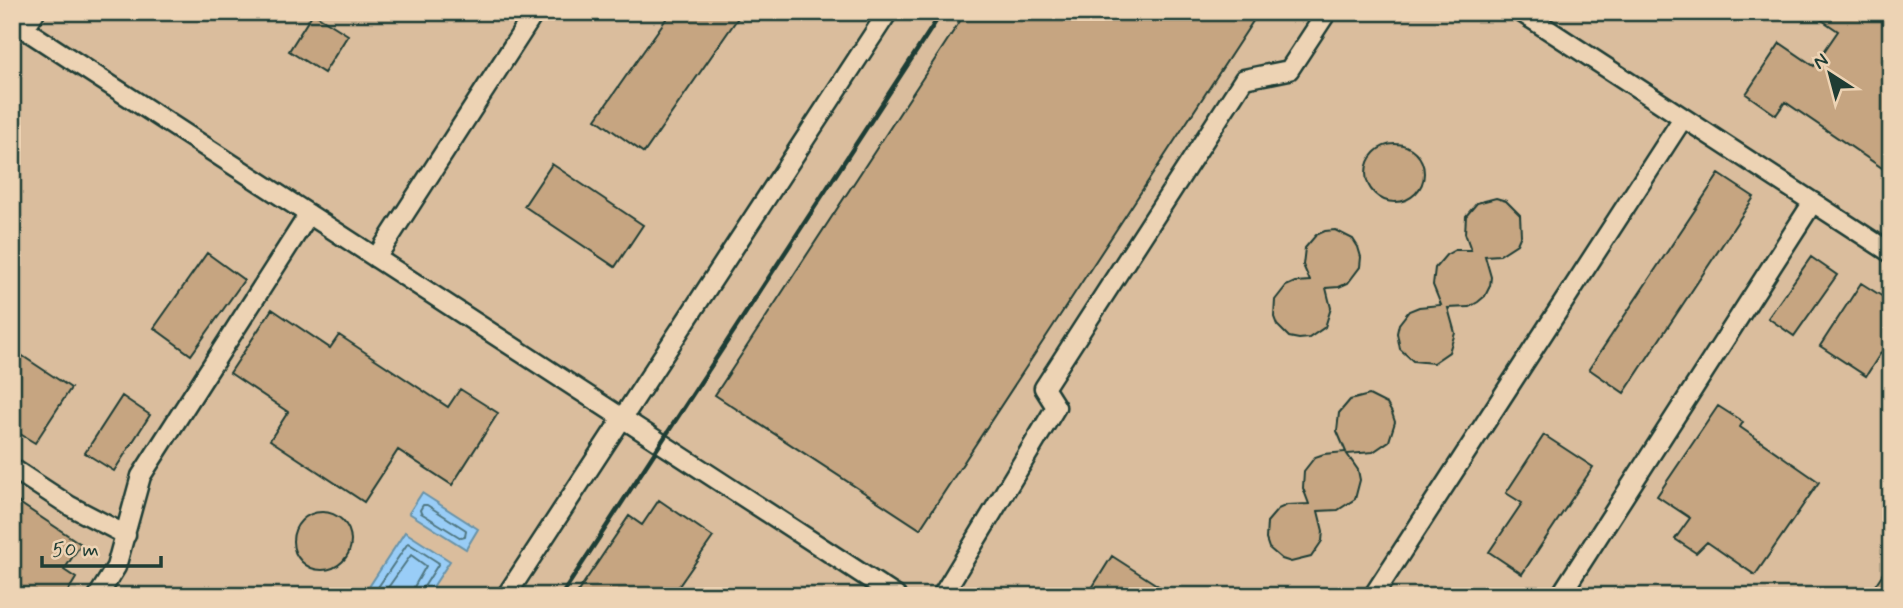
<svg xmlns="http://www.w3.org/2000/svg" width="1903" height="608" font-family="Mynerve,sans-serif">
<rect width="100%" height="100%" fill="#e9ccac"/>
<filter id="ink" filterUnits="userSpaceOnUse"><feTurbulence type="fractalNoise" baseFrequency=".0143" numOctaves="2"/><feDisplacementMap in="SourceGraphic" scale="14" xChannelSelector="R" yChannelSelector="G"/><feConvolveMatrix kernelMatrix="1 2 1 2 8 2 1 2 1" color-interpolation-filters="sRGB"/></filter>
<g filter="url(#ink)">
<path fill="#dabd9d" d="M12,12H1891V596H12Z"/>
<path fill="#99cdf7" stroke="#6893a9" stroke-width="2" d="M422,493L478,529L466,549L409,513Z
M405,532L450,561L427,596H363Z"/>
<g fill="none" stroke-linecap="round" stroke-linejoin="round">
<path stroke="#507782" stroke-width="2" d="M423,505H427L466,530L465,537L461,538L421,513L420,510Z
M372,596L408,543L439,563L422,590L421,596
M382,596L411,555L426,566L414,587L412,596"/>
</g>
<path fill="#c6a581" stroke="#1f3d34" stroke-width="2" d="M671,12H742L644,153L596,119Z
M966,12H1259L920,529L715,395Z
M1810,12H1872L1891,24V174L1785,102L1776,115L1746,94L1780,43L1814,66L1838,31Z
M313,13L348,35L324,73L289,51Z
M1366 173a29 29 0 1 1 58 0a29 29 0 1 1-58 0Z
M552,164L643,225L615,267L524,206Z
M1719,174L1754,197L1624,393L1589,369Z
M1496,198L1506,201L1520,215L1521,235L1517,244L1500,255L1485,256L1491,277L1490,286L1485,296L1478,302L1469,307L1448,308L1455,333L1449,352L1433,363L1413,361L1400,349L1397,333L1399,324L1409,311L1419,307L1441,305L1433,285L1435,268L1446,255L1455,250H1471L1465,233L1466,216L1477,203Z
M1335,230L1353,239L1358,247L1361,257L1360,267L1348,283L1339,287L1326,288L1331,308L1325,327L1309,338L1299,339L1289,337L1277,325L1274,317L1275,300L1286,286L1295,282L1310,281L1303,265L1305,248L1316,235L1325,231Z
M207,253L244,280L191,355L154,328Z
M1811,257L1837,275L1794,336L1768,318Z
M1861,283L1891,302V337L1866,376L1820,346Z
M272,309L330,348L339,335L448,407L460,389L498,413L452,485L398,450L364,502L270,440L288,412L230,373Z
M12,349L71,388L35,443L12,429Z
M1369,395L1387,404L1392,413L1395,422L1389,441L1373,452L1347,454L1358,470L1360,480L1355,499L1338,510L1318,511L1323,531L1322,541L1311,557L1291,562L1282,559L1269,548L1266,539L1267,522L1278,509L1287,505L1309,504L1303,488L1304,471L1315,457L1324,454L1346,452L1337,431L1339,413L1350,400Z
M122,396L150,415L114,471L85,453Z
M1718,406L1743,422L1740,427L1819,482L1755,575L1707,542L1696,553L1675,539L1690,518L1657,496Z
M1544,435L1593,467L1522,574L1489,552L1522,503L1506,493Z
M12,498L81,544L64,570L76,578L65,596H12Z
M659,500L713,537L672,596H575L629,516L642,525Z
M293 541a29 29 0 1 1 58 0a29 29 0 1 1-58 0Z
M1112,556L1174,596H1087Z
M1891,561V596H1868Z"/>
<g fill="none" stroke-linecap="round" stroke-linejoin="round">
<g stroke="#1f3d34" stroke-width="23">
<path id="minor" d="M1521,12L1891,253
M12,21L896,596
M24,29L35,12
M376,258L535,12
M12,468L70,506L126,535
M98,596L116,567L141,476L309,214
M506,596L888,12
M942,596L1056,407L1044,388L1244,79L1289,70L1327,12
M1373,596L1683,118
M1560,596L1813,202"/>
</g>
<use href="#minor" stroke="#edd3b4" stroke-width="18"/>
<path stroke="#1f3d34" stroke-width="4.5" d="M561,596L942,12"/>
</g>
</g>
<rect width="1903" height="608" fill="none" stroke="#edd3b4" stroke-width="42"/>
<rect x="21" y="21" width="1861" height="566" fill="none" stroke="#1f3d34" stroke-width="2.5" filter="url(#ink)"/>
<g transform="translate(1830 74) rotate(324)" stroke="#edd3b4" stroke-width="5" paint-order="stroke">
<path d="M0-5L12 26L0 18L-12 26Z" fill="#1f3d34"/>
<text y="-10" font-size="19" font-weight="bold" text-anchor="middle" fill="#1f3d34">N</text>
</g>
<path d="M42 556v10h119v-10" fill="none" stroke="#1f3d34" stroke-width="3.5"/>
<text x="52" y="556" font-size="21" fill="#1f3d34" stroke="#edd3b4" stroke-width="5" paint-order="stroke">50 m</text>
</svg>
